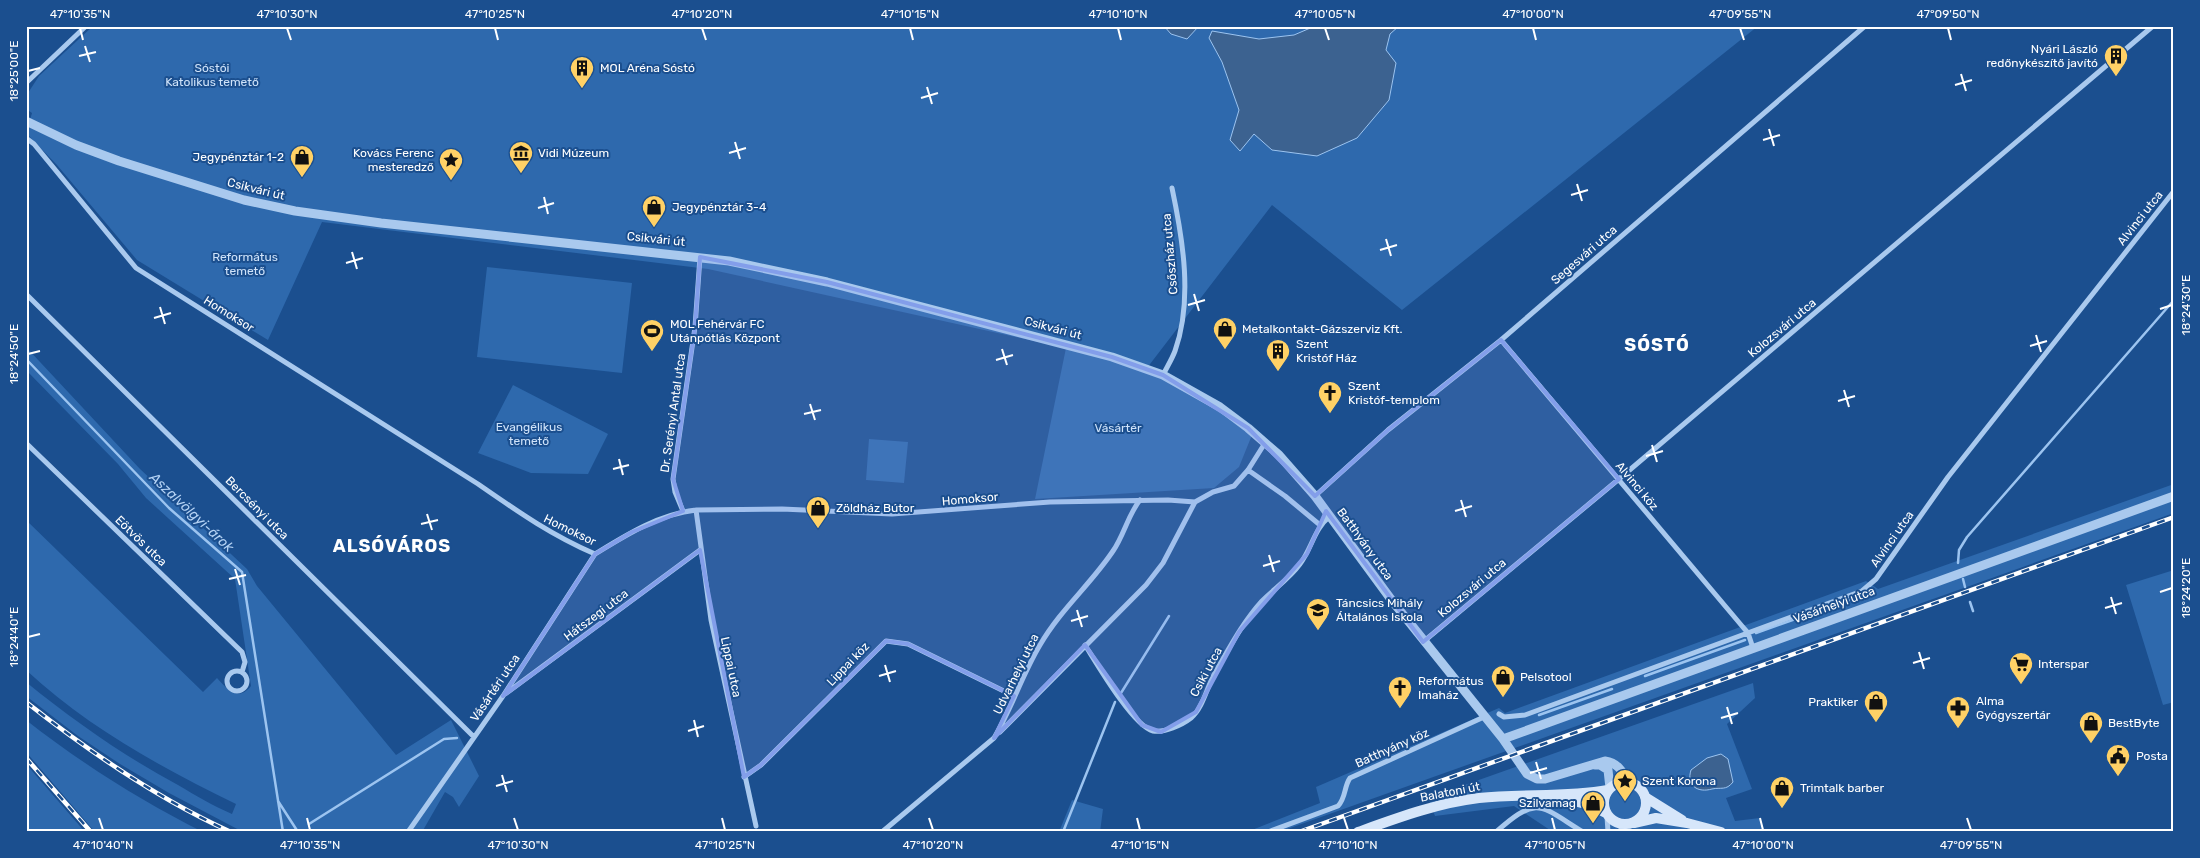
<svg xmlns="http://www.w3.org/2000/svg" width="2200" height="858" font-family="Rubik,sans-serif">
<rect width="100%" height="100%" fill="#1b4f8f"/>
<path fill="#2e69ad" d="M93,26H1164L1171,34L1187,39L1199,26H1758L1402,310L1272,205L1147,368L1254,430L1239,467L1214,488L1035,499L1066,348L708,269L322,222L268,340L137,260L57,165L26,133L32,113L26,109V96L39,76Z
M487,267L632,283L622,373L477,357Z
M26,347L140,469L247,569L257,586L396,755L451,720L479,776L459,807L453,797L445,792L422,832H243L169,793L120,764L78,736L26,696V682C74,721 124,756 178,785C195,795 213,806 232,814L236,804C162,768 87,727 26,670V520L203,692L217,678C228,690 238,702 251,686L235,579L146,498L118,464L26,370Z
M513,385L608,434L588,474L531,473L478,453Z
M869,439L908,442L904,483L866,480Z
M2174,484V513L1279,832H1247L1320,803L1316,787L1499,708L1505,713L1866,581L1878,589Z
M2174,570V702L2163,705L2126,585Z
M1753,683L1755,698L1727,724L1752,789L1726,798L1735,821L1760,818L1764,829L1774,832H1664L1656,830L1646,832H1553L1514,806L1435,816L1428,798Z
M26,720C81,763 141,801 203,832H95L26,752Z
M26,764L85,832H26Z
M1072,800L1103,809L1100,832H1059Z"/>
<path fill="#3c6290" stroke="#9cc4f0" d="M1164,26H1199L1187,39L1171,34Z
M1315,26H1399L1390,34L1386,50L1396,63L1389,100L1357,138L1317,156L1272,150L1254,134L1240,151L1230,140L1239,110L1222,62L1209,38L1212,31L1259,39L1294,35Z
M1721,754L1728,759L1733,782C1726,791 1721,787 1712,789C1698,793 1686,786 1691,770L1707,758Z"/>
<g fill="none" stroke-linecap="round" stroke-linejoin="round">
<path stroke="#9cc4f0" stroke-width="2.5" d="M26,359L169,508L242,572L283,832
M1958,563L1959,550L1967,537L2174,300
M1963,579L1965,587
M1970,602L1973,611
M1756,633L1858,597
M1645,676L1745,640
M1121,693L1169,616
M1539,715L1612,689
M278,801L298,832
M309,824L444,739L457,738
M1063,832L1115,702"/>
<path stroke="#a9c9ee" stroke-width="5" d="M26,83L86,26
M26,138L34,144L136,268L478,484C517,511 551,535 595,554
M26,294L474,737
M1501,340L1742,626L1748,633L1753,648
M1163,375C1167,367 1172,359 1175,351C1193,300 1183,240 1172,188
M26,443L242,652L245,662L242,672
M1248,470L1285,496L1320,525
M1315,496L1388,430L1501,340L1865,26
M696,510L711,620L756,826
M683,511L675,492L673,479L695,327L700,257
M595,554C626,535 659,514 696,510L782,509L892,514L1050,502L1168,500L1195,502L1213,492L1234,486L1248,470L1265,443
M1423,642L1619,479L2153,26
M1085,645C1097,664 1133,726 1153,731C1164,733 1182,725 1191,718C1204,707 1207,685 1216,671C1230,647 1243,622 1262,601C1274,589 1290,578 1300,564C1312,548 1314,529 1330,516
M227 681a10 10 0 1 1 20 0a10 10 0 1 1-20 0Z
M505,694L700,550
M1499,714L1504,717L1525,715L1862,591L1876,579L1948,477L2174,191
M1000,732L1146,585L1163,563L1195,502
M744,777L761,765L886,641L908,644L1014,696
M1607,816L1608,832
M408,832L503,696L595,554
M882,832L994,738C1012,708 1022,675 1040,645C1060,610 1091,584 1113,551C1124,535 1128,515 1140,500
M1268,832L1338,806C1346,798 1344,786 1350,778L1484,717
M1496,832C1538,795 1539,805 1583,832
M1618,832L1628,825"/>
<path stroke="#a9c9ee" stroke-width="9" d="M26,121L76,145L119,161L244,200L295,211L381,223L729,261L827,282L1112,357L1163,375L1220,407L1248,428L1279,455L1315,496L1393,602L1503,739L1527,774L1537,779H1545L1605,761C1618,763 1623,772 1628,782
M1503,739L2174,496
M1595,765H1600L1608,770L1610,788"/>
<path stroke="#d6e6fa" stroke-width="10" d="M1604 803a21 21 0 1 1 42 0a21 21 0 1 1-42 0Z
M1645,797L1682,820
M1561,798L1590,805L1606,813
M1634,823L1656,818L1687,823L1721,832
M1358,832C1397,818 1437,803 1479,798C1522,793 1565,798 1608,790"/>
<g stroke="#fff" stroke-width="4.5">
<path id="rail" d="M26,702C87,750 160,800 231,832
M26,758L91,832
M1299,832L2174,517"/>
</g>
<use href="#rail" stroke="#1b4f8f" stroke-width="2.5" stroke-dasharray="8" stroke-linecap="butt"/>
</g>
<path fill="#839eea" fill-opacity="0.2" stroke="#839eea" stroke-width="4" stroke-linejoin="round" d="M700,257L827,282L1112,357L1163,375L1248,428L1315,496L1388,430L1501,340L1619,479L1423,642L1326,511L1307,554L1239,632L1196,712L1161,732L1142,725L1085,645L994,738L1014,696L908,644L886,641L761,765L744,777L700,550L503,696L595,554L632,532L683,511L673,479L695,327Z"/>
<path fill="none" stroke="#fff" stroke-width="2" d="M80,28L83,40M287,28L291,40M495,28L498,40M702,28L706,40M910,28L913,40M1118,28L1121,40M1325,28L1329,40M1533,28L1536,40M1740,28L1744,40M1948,28L1951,40M85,46L90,62M79,56L96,52M28,71L40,68M1961,74L1966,91M1955,85L1972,80M927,87L932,104M921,98L938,93M1769,129L1774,146M1763,140L1780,135M735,142L740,159M729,153L746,148M1577,184L1582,201M1571,195L1588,190M544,197L548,214M538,208L554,203M1386,239L1391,256M1380,250L1397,245M352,252L357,269M346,263L363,258M1194,294L1199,311M1188,305L1205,300M160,307L165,324M2160,309L2172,305M154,318L171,313M2036,335L2041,352M2030,346L2047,341M1002,349L1007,365M28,354L40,351M996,360L1013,355M1844,390L1849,407M1838,401L1855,396M810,404L815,420M804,414L821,410M1652,445L1657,462M1646,456L1663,451M619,459L623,475M613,469L629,465M1461,500L1466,517M1455,511L1472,506M427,514L432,530M421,524L438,520M1269,555L1274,572M1263,566L1280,561M235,569L240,585M229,579L246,575M2160,592L2172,588M2111,597L2116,614M2105,608L2122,603M1077,610L1082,627M1071,621L1088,616M28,637L40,634M1919,652L1924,669M1913,663L1930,658M885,665L890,682M879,676L896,671M1727,707L1732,724M1721,718L1738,713M694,720L698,737M688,731L704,726M1536,762L1541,779M1530,773L1547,768M502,775L507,792M496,786L513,781M99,818L103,830M307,818L310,830M514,818L518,830M722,818L725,830M929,818L933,830M1137,818L1140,830M1344,818L1348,830M1552,818L1555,830M1760,818L1763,830M1967,818L1971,830"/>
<defs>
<g id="building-pin" transform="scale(1.25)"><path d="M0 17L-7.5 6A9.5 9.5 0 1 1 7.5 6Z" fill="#ffd166" stroke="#1b4f8f"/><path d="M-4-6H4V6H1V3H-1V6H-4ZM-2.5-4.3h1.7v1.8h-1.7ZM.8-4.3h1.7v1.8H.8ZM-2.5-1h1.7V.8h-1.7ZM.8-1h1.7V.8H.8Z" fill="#111"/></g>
<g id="museum-pin" transform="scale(1.25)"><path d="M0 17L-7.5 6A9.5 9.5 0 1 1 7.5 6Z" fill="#ffd166" stroke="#1b4f8f"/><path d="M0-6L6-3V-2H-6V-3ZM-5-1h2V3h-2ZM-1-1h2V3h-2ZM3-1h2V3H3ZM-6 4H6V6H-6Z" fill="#111"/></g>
<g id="shop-pin" transform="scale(1.25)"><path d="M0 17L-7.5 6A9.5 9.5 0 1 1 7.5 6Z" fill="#ffd166" stroke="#1b4f8f"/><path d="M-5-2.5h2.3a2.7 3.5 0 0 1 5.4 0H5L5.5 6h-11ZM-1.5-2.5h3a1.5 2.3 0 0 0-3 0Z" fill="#111"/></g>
<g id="sight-pin" transform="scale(1.25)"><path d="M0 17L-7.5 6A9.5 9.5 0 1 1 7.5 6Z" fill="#ffd166" stroke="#1b4f8f"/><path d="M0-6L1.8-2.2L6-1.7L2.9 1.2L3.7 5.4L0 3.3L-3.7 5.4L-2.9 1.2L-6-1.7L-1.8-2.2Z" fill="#111"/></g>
<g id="stadium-pin" transform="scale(1.25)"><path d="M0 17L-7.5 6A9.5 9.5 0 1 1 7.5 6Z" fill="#ffd166" stroke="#1b4f8f"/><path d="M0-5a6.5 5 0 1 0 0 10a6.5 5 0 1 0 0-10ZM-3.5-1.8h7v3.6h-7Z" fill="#111"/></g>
<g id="church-pin" transform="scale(1.25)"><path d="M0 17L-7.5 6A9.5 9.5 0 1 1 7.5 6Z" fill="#ffd166" stroke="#1b4f8f"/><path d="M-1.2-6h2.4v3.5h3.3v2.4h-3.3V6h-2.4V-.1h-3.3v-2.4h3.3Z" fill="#111"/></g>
<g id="school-pin" transform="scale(1.25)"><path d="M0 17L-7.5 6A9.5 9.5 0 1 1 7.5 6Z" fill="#ffd166" stroke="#1b4f8f"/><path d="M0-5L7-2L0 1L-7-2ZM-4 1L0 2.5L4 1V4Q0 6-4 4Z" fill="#111"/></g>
<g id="supermarket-pin" transform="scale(1.25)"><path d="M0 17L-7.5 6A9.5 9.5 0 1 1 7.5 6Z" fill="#ffd166" stroke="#1b4f8f"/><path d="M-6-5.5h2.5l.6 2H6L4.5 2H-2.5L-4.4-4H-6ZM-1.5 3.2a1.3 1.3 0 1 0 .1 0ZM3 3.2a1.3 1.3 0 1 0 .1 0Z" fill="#111"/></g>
<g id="pharmacy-pin" transform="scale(1.25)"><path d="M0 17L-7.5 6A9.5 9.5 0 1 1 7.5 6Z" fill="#ffd166" stroke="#1b4f8f"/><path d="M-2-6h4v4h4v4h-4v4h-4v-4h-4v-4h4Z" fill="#111"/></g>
<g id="civic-pin" transform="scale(1.25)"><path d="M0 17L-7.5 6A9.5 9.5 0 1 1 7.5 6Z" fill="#ffd166" stroke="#1b4f8f"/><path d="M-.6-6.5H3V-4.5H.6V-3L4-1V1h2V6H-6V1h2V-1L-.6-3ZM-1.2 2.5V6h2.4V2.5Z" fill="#111"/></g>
</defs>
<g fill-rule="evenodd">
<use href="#building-pin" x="2116" y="56"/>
<use href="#building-pin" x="582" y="68"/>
<use href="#museum-pin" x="521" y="153"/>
<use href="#shop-pin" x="302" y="157"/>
<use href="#sight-pin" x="451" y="160"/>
<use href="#shop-pin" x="654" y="207"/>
<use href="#shop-pin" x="1225" y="329"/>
<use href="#stadium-pin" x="652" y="331"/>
<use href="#building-pin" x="1278" y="351"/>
<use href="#church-pin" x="1330" y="393"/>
<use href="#shop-pin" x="818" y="508"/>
<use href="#school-pin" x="1318" y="610"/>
<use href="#supermarket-pin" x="2021" y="664"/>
<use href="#shop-pin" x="1503" y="677"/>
<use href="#church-pin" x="1400" y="688"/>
<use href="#shop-pin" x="1876" y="702"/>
<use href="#pharmacy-pin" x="1958" y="708"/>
<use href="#shop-pin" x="2091" y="723"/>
<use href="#civic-pin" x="2118" y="756"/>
<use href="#sight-pin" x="1625" y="781"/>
<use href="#shop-pin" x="1782" y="788"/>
<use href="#shop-pin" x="1593" y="803"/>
</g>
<g text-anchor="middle" stroke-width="4" stroke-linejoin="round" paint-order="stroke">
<g font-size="12" fill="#fff" stroke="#1b4f8f" text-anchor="start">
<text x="2098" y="53" text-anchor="end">Nyári László<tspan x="2098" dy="14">redőnykészítő javító</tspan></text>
<text x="600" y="72">MOL Aréna Sóstó</text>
<text x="434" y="157" text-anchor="end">Kovács Ferenc<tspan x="434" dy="14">mesteredző</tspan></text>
<text x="538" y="157">Vidi Múzeum</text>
<text x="284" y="161" text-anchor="end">Jegypénztár 1-2</text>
<text x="672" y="211">Jegypénztár 3-4</text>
<text x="670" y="328">MOL Fehérvár FC<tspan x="670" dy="14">Utánpótlás Központ</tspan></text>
<text x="1242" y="333">Metalkontakt-Gázszerviz Kft.</text>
<text x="1296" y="348">Szent<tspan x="1296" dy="14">Kristóf Ház</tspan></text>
<text x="1348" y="390">Szent<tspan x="1348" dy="14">Kristóf-templom</tspan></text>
<text x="836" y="512">Zöldház Bútor</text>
<text x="1336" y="607">Táncsics Mihály<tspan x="1336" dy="14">Általános Iskola</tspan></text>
<text x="2038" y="668">Interspar</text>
<text x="1520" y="681">Pelsotool</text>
<text x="1418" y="685">Református<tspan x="1418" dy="14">Imaház</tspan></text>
<text x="1976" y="705">Alma<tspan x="1976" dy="14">Gyógyszertár</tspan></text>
<text x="1858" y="706" text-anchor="end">Praktiker</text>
<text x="2108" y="727">BestByte</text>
<text x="2136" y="760">Posta</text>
<text x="1642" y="785">Szent Korona</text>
<text x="1800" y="792">Trimtalk barber</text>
<text x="1576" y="807" text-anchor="end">Szilvamag</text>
</g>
<g font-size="12" fill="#cfe3fa" stroke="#1b4f8f">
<text x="212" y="72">Sóstói<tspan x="212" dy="14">Katolikus temető</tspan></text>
<text x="245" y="261">Református<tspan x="245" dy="14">temető</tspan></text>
<text x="529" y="431">Evangélikus<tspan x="529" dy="14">temető</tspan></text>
<text x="1118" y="432">Vásártér</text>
</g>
<g font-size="12" fill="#fff" stroke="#1b4f8f">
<text transform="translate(256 189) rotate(14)" y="4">Csikvári út</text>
<text transform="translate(2140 218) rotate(-52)" y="4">Alvinci utca</text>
<text transform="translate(656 239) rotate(6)" y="4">Csikvári út</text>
<text transform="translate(1170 254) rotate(-95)" y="4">Csőszház utca</text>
<text transform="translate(1584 255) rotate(-41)" y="4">Segesvári utca</text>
<text transform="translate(229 314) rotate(32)" y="4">Homoksor</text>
<text transform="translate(1053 328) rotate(15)" y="4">Csikvári út</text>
<text transform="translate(1782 328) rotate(-40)" y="4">Kolozsvári utca</text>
<text transform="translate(673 413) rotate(-82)" y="4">Dr. Serényi Antal utca</text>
<text transform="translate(1637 486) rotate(50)" y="4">Alvinci köz</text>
<text transform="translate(970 499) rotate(-5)" y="4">Homoksor</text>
<text transform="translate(257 508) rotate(45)" y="4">Bercsényi utca</text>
<text transform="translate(570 530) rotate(26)" y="4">Homoksor</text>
<text transform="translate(1892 539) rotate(-55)" y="4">Alvinci utca</text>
<text transform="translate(141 541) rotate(44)" y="4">Eötvös utca</text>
<text transform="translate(1365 544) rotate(54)" y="4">Batthyány utca</text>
<text transform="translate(1472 588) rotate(-40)" y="4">Kolozsvári utca</text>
<text transform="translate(1834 605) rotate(-20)" y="4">Vásárhelyi utca</text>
<text transform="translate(596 615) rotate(-37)" y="4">Hátszegi utca</text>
<text transform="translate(848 664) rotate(-46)" y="4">Lippai köz</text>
<text transform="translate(731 667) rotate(78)" y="4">Lippai utca</text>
<text transform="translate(1206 672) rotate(-62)" y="4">Csiki utca</text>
<text transform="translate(1016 674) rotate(-64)" y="4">Udvarhelyi utca</text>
<text transform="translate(495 688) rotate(-56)" y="4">Vásártéri utca</text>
<text transform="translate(1392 748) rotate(-24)" y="4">Batthyány köz</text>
<text transform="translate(1450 792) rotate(-11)" y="4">Balatoni út</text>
</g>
<g font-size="14" font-style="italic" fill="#b5d3f5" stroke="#1b4f8f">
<text transform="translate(192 512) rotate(43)" y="5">Aszalvölgyi-árok</text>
</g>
<g font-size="18" font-weight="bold" letter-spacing="1" fill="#fff" stroke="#1b4f8f">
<text x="1657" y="351">SÓSTÓ</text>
<text x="392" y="552">ALSÓVÁROS</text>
</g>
</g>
<rect width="2200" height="858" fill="none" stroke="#1b4f8f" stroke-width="55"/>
<rect x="28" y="28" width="2144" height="802" fill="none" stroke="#fff" stroke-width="2"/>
<g font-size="12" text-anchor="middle" fill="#fff">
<text x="80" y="18">47°10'35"N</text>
<text x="287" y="18">47°10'30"N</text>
<text x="495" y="18">47°10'25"N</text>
<text x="702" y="18">47°10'20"N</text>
<text x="910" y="18">47°10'15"N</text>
<text x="1118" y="18">47°10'10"N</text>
<text x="1325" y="18">47°10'05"N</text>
<text x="1533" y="18">47°10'00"N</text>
<text x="1740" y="18">47°09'55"N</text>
<text x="1948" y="18">47°09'50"N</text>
<text transform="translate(14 71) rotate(-90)" y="4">18°25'00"E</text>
<text transform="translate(2186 305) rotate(-90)" y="4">18°24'30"E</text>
<text transform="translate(14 354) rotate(-90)" y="4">18°24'50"E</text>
<text transform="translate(2186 588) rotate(-90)" y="4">18°24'20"E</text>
<text transform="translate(14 637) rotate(-90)" y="4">18°24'40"E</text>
<text x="103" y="849">47°10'40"N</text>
<text x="310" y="849">47°10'35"N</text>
<text x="518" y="849">47°10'30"N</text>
<text x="725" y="849">47°10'25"N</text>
<text x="933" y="849">47°10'20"N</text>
<text x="1140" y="849">47°10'15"N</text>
<text x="1348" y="849">47°10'10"N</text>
<text x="1555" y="849">47°10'05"N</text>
<text x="1763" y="849">47°10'00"N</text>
<text x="1971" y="849">47°09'55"N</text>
</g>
</svg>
